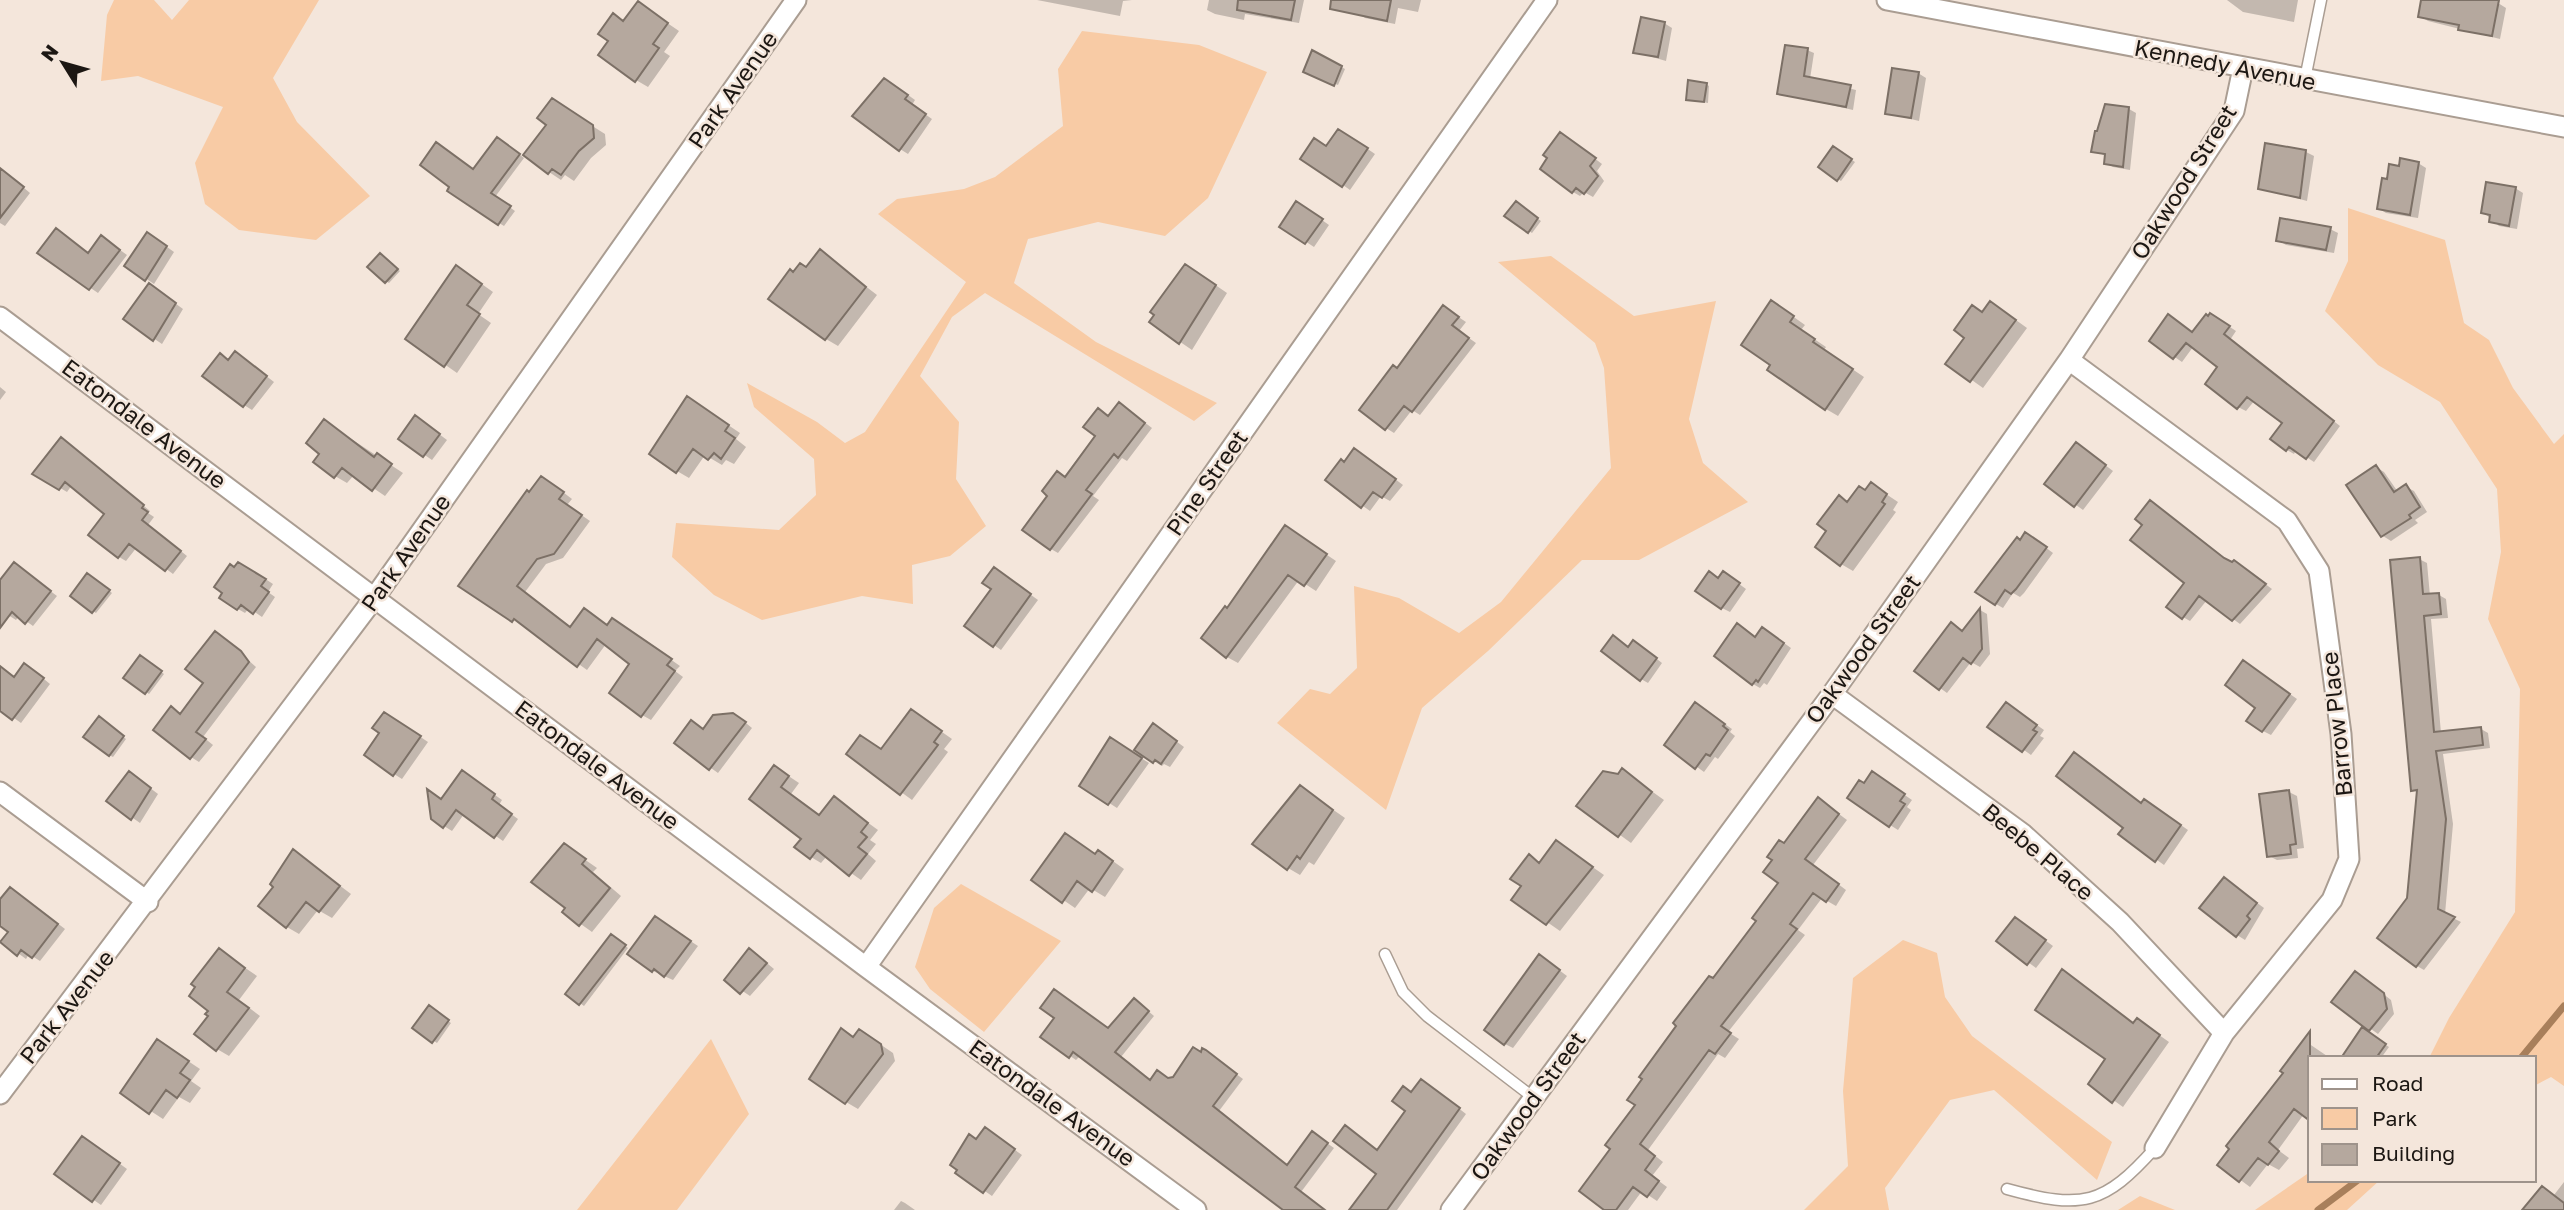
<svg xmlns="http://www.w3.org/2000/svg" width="2564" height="1210" font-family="'Golos Text',sans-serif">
<rect width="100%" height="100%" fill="#f4e6db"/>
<path fill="#f8cba5" d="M114,0H154L172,20L189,0H319L273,78L297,122L370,196L316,240L239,230L205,204L195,163L223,107L138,76L101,81L107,15Z
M1082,31L1199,45L1267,72L1208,198L1165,236L1098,222L1028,239L1014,283L1096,342L1217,403L1194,421L985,293L952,317L920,376L959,422L956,479L986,526L950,556L912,565L913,604L862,596L762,620L714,595L672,557L676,523L779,530L816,495L814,459L754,407L747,383L817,422L845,443L865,432L966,282L878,214L897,199L964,189L995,177L1063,126L1058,69Z
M2348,208L2445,240L2464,323L2489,340L2513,388L2554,444L2564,434V1086L2551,1077L2534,1086V1058H2429L2449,1018L2515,912L2520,689L2488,619L2501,552L2497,489L2440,402L2378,365L2325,311L2348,261Z
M1551,256L1634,316L1716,301L1689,419L1703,463L1748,502L1639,560H1582L1488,651L1422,708L1386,810L1277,723L1310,689L1330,694L1357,668L1354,586L1399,598L1459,633L1501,602L1611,468L1604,368L1595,343L1498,262Z
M961,884L1061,941L984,1032L930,989L915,967L934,908Z
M1903,940L1937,953L1945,997L1972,1036L2112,1142L2097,1180L1994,1090L1950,1100L1885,1188L1889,1210H1804L1848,1166L1843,1091L1853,978Z
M711,1039L749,1114L677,1210H577Z
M2310,1172V1180H2380L2347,1210H2255Z
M2140,1196L2175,1210H2118Z"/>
<path fill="#0003" d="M1037,0H1132L1123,1L1120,16Z
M1209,0H1208H1304L1299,23L1245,14L1244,20L1215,14L1207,10Z
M1346,0H1421L1418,12L1398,8L1395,24L1365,18Z
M2227,0H2298L2294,22L2243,12Z
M2423,0L2498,3L2506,8L2500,39L2428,21L2420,16Z
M638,3L679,31L664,52L670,56L648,87L636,80L624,22Z
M1664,23L1672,28L1666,61L1635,52Z
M1807,50L1814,53L1810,79L1856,90L1853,110L1779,93Z
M1313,52L1345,69L1338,85L1306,72Z
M1918,73L1926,78L1919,121L1887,113Z
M893,84L915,100L912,105L932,119L908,154L900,149Z
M1706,84L1709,86L1708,103L1687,99Z
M564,108L605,134L606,145L591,158L574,181L565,175L561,180L549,172Z
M2129,109L2136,113L2130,170L2113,167L2106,163L2107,156L2093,151Z
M1347,135L1375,154L1350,190L1343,185Z
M1569,139L1602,164L1597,171L1604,181L1593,197L1584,192L1580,196L1573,192Z
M503,142L524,158L495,197L515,211L504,226L499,223L473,170Z
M2266,145L2306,152L2314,156L2307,201L2260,188Z
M1834,148L1855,162L1841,181L1820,167Z
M2418,163L2426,168L2418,218L2386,213L2378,208L2388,181Z
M0,176L11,177L30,193L5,226L0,223Z
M2515,188L2523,193L2517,229L2499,226L2483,212Z
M1305,208L1329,225L1314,247L1282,226Z
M1524,209L1541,221L1532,233L1507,216Z
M2330,229L2338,233L2334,253L2286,245L2278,240Z
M156,239L174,252L154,284L126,265Z
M109,242L127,255L98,293L39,253L89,254Z
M820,251L877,295L838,346L826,339L794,274L807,269Z
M383,257L400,271L389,283L386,281Z
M1198,273L1227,293L1192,350L1151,322Z
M469,275L493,292L478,314L491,323L457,373L407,338Z
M157,290L183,309L162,344L125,319Z
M1784,310L1805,325L1801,330L1826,347L1824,350L1864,377L1838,416L1826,409Z
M2002,310L2027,328L1983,388L1948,363L1983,314Z
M1451,312L1466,322L1459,331L1476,343L1420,415L1412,410L1394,433L1386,428L1398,370Z
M2218,319L2236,331L2230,340L2340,426L2314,462L2296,450L2294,454L2287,450L2284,422L2255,400L2246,411L2238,407L2220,367L2193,347L2182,362L2151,341L2193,334Z
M243,358L274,382L252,410L244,405L230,361Z
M0,387L6,392L0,400Z
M688,398L740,433L736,439L746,447L734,464L726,460L722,465L705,455L689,478L677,471Z
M1127,409L1152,428L1127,461L1122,458L1093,496L1099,500L1058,553L1051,549L1050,495L1109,417Z
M324,421L403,473L385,496L354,475L347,483L335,476L322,453Z
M423,422L447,440L432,460L400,438Z
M68,443L150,511L148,513L154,517L148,525L187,556L173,574L137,547L126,561L119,557L107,513L72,485L67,492L35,473Z
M2084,449L2113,471L2083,510L2047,484Z
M1363,455L1403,485L1390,501L1381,496L1370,511L1327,480L1345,464Z
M2376,467L2384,472L2398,492L2406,487L2414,491L2427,512L2415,520L2418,523L2391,541L2383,536Z
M551,483L572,499L567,505L590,521L563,558L546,564L525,592L572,628L622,625L680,666L675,671L683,677L651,720L642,715L632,664L606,644L587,670L523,624L460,585L530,494Z
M1883,492L1898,502L1893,510L1896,512L1853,571L1841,564L1848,503Z
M2157,506L2233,564L2241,566L2272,589L2240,624L2207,600L2190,621L2183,617L2187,582L2144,524Z
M1296,534L1336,561L1316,591L1299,580L1238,663L1227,657L1228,610Z
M2033,538L2053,553L2024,593L2020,597L2013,593L2003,608L1996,604L2020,542Z
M2419,559L2427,563L2430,596L2439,595L2446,599L2448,618L2431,619L2441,733L2481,729L2488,733L2490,748L2443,754L2453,824L2445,914L2461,922L2424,970L2417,966L2409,899L2419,793L2413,790Z
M247,567L273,584L268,592L275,597L262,617L249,608L245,613L238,609Z
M21,569L57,596L33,626L19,616L16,620L0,610V583Z
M1002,574L1038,600L1001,650L994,645Z
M91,577L112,593L96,613L93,611Z
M1731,578L1746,589L1730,612L1722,608Z
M1980,610L1987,614L1990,654L1980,667L1971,662L1947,693L1940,688L1963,632Z
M1770,633L1791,648L1767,685L1764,683L1760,688L1753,684L1756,638Z
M223,638L256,667L203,737L213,745L199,762L191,757L171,709L182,715L206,683Z
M1640,646L1662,663L1648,683L1641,679L1629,648Z
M141,658L164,674L149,694L126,678Z
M0,667L15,678L33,670L50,684L21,723L0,708Z
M2251,667L2297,699L2271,735L2263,731Z
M1703,709L1732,729L1730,732L1735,736L1718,759L1715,757L1704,772L1667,745Z
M2014,709L2044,730L2040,736L2044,738L2031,755L1990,726Z
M912,711L952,739L944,749L948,752L912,800L849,754L882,751Z
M392,718L428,742L402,779L394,774Z
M741,719L752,728L718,773L676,743L704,730Z
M102,720L126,739L113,757L109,755Z
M1161,730L1184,747L1170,767L1164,764L1162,766L1136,750Z
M1119,744L1149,763L1117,808L1081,785Z
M2075,754L2142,804L2152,805L2188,830L2164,865L2121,834L2126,827Z
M775,767L799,783L791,794L820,816L834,798L878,830L870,840L876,844L868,854L876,861L861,880L827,856L821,863L811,857L803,838L751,798Z
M1622,770L1664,800L1631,843L1579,805Z
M470,777L502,800L499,805L518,819L503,841L464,814L452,831L444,826L442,801Z
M137,778L158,794L140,823L109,801Z
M1880,778L1912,800L1907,807L1911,810L1898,830L1890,825L1865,785Z
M2289,792L2297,796L2304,848L2297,849L2298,858L2277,860L2269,856Z
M1312,795L1345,818L1314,865L1309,862L1300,875L1288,868Z
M1827,805L1847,820L1813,865L1846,890L1836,906L1822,898L1798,930L1805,935L1728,1032L1739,1039L1725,1058L1718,1054L1648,1150L1663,1162L1652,1176L1667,1187L1657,1201L1642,1191L1628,1210H1607L1612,1149L1713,980L1759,921L1781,883L1785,845Z
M564,845L597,868L593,872L621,896L592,932L564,912L567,908Z
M1568,850L1604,875L1560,931L1514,899L1523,886L1529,857L1541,863Z
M294,851L351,894L332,918L318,910L299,934L287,927L276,887Z
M1096,856L1110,859L1124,869L1105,897L1090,888L1075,908L1034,880Z
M2232,884L2264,908L2245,940L2237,935Z
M18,893L65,929L40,961L29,954L26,959L3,942L10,932L0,924V902Z
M663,923L698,946L673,980L653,971Z
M2023,924L2053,946L2036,968L1999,941Z
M615,938L628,948L584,1006L567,994Z
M219,950L257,976L239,1000L260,1016L229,1056L217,1049L210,1015Z
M757,955L774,969L750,996L726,980Z
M1547,961L1567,976L1513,1048L1505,1044Z
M2063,971L2134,1024L2138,1020L2169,1042L2123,1107L2091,1084L2108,1059Z
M2363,978L2391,1000L2394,1014L2378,1034L2334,1002Z
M1141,1005L1154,1016L1121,1057L1151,1081L1174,1078L1202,1053L1213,1057L1243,1079L1219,1111L1288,1166L1324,1141L1334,1148L1301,1192L1324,1210H1286L1080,1056L1076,1060L1042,1037L1109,1030Z
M429,1008L451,1023L437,1043L415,1028Z
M2363,1030L2389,1047L2381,1058H2376Z
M871,1038L893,1053L895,1061L858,1109L846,1102Z
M158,1041L200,1069L191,1081L201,1088L190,1103L179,1097L163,1119L123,1093Z
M2305,1041L2330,1058H2310V1118L2304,1114L2278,1150L2289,1158L2279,1170L2268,1164L2250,1187L2219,1164L2286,1073Z
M1429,1085L1466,1114L1397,1210H1351L1379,1173L1352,1131L1379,1151L1407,1111L1412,1094Z
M993,1134L1022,1155L992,1196L957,1172L977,1141Z
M90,1142L127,1169L101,1205L56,1174Z
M2564,1182V1210H2525L2542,1188L2554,1195Z
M901,1201L905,1203L915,1210H894Z"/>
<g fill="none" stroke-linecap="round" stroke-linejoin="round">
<path stroke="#a87f5b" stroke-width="7" d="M2521,1058L2564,1006
M2318,1210L2358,1180"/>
</g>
<path fill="#b5a89e" stroke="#7c7066" stroke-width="2" d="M1238,0H1295L1291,20L1237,10Z
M1331,0H1391L1387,21L1330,9Z
M2421,0H2499L2492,36L2458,30L2459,25L2418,17Z
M638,1L668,23L653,44L659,48L635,82L598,55L608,41L598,34L613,13L623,21Z
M1641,17L1665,22L1658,57L1633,53Z
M1785,45L1808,48L1804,76L1851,85L1846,107L1777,94Z
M1312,50L1342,66L1334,86L1303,72Z
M1892,68L1919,72L1911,118L1885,114Z
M884,78L908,95L905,99L926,114L899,151L852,116Z
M1688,80L1707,83L1704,102L1686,100Z
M552,98L593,125L594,138L579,151L561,175L552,169L548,174L523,155L546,125L537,118Z
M2105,104L2129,107L2123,167L2104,164L2105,154L2091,152L2095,131H2097Z
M1338,129L1368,148L1342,187L1300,159L1314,138L1326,146Z
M1560,132L1596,158L1590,166L1598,176L1584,194L1576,188L1572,193L1540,169L1547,158L1543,155Z
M497,137L520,154L491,193L511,206L498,225L447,191L449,187L420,165L436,142L473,169Z
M2265,143L2306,150L2300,198L2258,189Z
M1833,146L1852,159L1837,181L1818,167Z
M2400,158L2419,162L2410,215L2377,209L2382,178L2387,179L2389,164L2399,166Z
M0,168L24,187L0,218Z
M2486,182L2516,187L2509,226L2489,222L2490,215L2481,213Z
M1296,201L1323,219L1305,244L1279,227Z
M1516,201L1538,218L1528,233L1504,216Z
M2280,218L2331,227L2326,250L2276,241Z
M56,228L88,253L101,235L120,250L89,290L37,253Z
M147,232L167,246L145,281L124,266Z
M820,249L866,287L825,340L768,299L790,269L793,272L800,263L806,267Z
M380,253L398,269L385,283L367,267Z
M1185,264L1216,285L1179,344L1149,322L1154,315L1150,312Z
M456,265L482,284L467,305L480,314L444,367L405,339Z
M149,283L176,303L153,341L123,319Z
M1771,300L1794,316L1790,322L1815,339L1813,342L1853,369L1825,410L1767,370L1770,365L1741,345Z
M1990,301L2016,320L1970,382L1945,364L1964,338L1954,330L1972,305L1982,312Z
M1443,305L1459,317L1452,325L1469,338L1412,412L1404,406L1385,430L1359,410L1393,365L1397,368Z
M2210,313L2230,326L2224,334L2334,421L2306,459L2289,447L2286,451L2270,439L2282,423L2247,397L2237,409L2205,384L2217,367L2186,343L2173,359L2149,341L2168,314L2192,332L2206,314L2208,316Z
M235,351L267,376L243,407L202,376L220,353L228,360Z
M687,396L729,425L725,431L735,438L721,459L714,453L708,460L693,449L676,473L649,454Z
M1119,402L1145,423L1118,458L1114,454L1086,490L1092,494L1050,550L1022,530L1047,496L1042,491L1057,471L1065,477L1095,436L1083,427L1098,408L1108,416Z
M415,415L440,434L423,457L398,439Z
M324,419L374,457L377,453L392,464L372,491L342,468L334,478L313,462L319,454L306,443Z
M61,437L144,505L142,508L148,512L142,520L181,551L165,571L129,544L118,558L88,535L104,514L65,482L59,490L32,474Z
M2076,442L2106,465L2074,507L2044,484Z
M1354,448L1396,479L1382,498L1373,492L1361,508L1325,480L1341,459L1344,462Z
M2376,465L2394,492L2406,484L2420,507L2409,515L2411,518L2381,537L2346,485Z
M541,476L564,492L559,499L582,515L554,554L537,559L517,586L570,627L584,608L607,625L612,618L672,659L667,665L675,671L641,717L609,693L629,664L597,639L577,667L514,619L512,622L458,586L527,490L529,492Z
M1871,482L1887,494L1882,502L1885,504L1840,566L1815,547L1826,531L1817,524L1839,495L1847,502L1859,486L1865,490Z
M2150,500L2224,558L2232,562L2234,560L2266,584L2232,621L2199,596L2182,619L2166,607L2184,583L2130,540L2142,525L2135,519Z
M1285,525L1327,554L1304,586L1288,575L1226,658L1201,638L1225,606L1227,608Z
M2025,532L2047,547L2016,589L2011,594L2005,590L1995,605L1975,592L2017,537L2020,540Z
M2420,557L2423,594L2439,593L2441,614L2424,616L2434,732L2481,727L2483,745L2436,751L2446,819L2438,909L2455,917L2416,967L2377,938L2407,898L2417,790L2411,791L2390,560Z
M14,562L51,591L25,624L12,612L0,628V580Z
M238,562L266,579L261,586L269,592L253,614L241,605L237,610L219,598L222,593L214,587L230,564L234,567Z
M994,567L1031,594L993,647L964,626L991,589L982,583Z
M1709,571L1718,578L1723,571L1740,583L1721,609L1695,591Z
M87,573L110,590L92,613L70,596Z
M1980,608L1982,649L1971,664L1963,658L1939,690L1914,671L1951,622L1962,631Z
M1737,623L1755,637L1762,627L1784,643L1758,682L1756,680L1752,685L1714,656Z
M215,631L241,651L249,662L196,732L206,739L190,759L153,730L171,706L180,714L203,683L185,669Z
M1613,635L1628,647L1633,640L1657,658L1640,681L1601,651Z
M140,655L162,671L145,694L123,678Z
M2243,660L2290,694L2262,732L2246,721L2255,708L2225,685Z
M24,663L44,678L12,720L0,711V666L14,677Z
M1695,702L1725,724L1723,726L1728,730L1710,756L1706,754L1695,769L1664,745Z
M2006,702L2037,725L2033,730L2037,732L2022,752L1987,727Z
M911,709L942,731L934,742L938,745L900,795L846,754L860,735L881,749Z
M384,712L421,736L393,776L364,755L379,733L372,728Z
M733,713L746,722L709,770L674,743L691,720L703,729L713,715Z
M99,716L124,736L109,756L83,737Z
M1153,723L1177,741L1161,764L1155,760L1153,763L1134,750Z
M1110,737L1142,758L1108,805L1079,786Z
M2074,752L2141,803L2144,799L2181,825L2155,862L2118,834L2123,828L2056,776Z
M774,765L789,776L781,787L819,815L834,796L868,823L861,832L867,837L858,847L867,854L849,876L817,850L810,859L794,847L801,839L749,799Z
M1622,768L1652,792L1618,837L1576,806L1603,771L1618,774Z
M462,770L495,794L492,799L512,814L494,838L456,810L443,828L431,819L427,789L441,799Z
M129,771L151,788L131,820L106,801Z
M1872,771L1905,794L1900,801L1905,804L1889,827L1847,798L1859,780L1864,783Z
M1300,785L1333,810L1300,859L1297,856L1287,870L1252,844Z
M2289,790L2296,844L2290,845L2291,854L2267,857L2259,794Z
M1818,797L1839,814L1805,859L1839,884L1826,902L1813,893L1790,924L1797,929L1721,1026L1731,1033L1715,1054L1709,1050L1640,1144L1655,1156L1645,1170L1659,1181L1647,1197L1633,1187L1616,1210H1604L1579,1191L1610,1149L1605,1145L1635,1105L1627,1100L1642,1079L1639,1077L1676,1026L1673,1023L1709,976L1713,978L1756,921L1752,918L1778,883L1763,872L1772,860L1767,857L1779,840L1784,843Z
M1065,833L1095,854L1098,850L1113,861L1092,892L1077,881L1062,903L1031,880Z
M1556,840L1593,867L1546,925L1511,900L1521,886L1510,879L1529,854L1539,863Z
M564,843L586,859L582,864L610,888L579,926L562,912L565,908L531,882Z
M293,849L340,886L319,912L306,902L286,928L258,906L273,887L270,884Z
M2224,877L2257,903L2247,916L2250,919L2236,937L2199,908Z
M10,887L58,924L32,958L21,950L17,956L0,942L8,932L0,926V899Z
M655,916L691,941L664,977L654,969L652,972L627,954Z
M2015,917L2046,940L2027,965L1996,941Z
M611,934L626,945L579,1005L565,994Z
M219,948L245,968L227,992L249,1008L216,1051L194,1034L208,1016L205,1014L208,1011L189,996L195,987L191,984Z
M749,948L767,963L740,994L724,980Z
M1539,954L1560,970L1504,1045L1484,1030Z
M2062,969L2133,1023L2137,1018L2160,1035L2112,1103L2088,1084L2105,1059L2035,1010Z
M2355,971L2384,993L2387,1009L2369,1031L2331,1002Z
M1054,989L1108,1028L1134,998L1149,1011L1115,1052L1150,1080L1157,1070L1168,1078L1173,1077L1193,1047L1201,1052L1202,1048L1206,1050L1237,1074L1213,1106L1287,1165L1312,1131L1328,1143L1295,1187L1325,1210H1283L1073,1052L1069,1058L1040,1037L1054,1018L1040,1008Z
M429,1005L449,1020L432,1043L412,1028Z
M2362,1027L2386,1044L2376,1058H2341Z
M841,1028L853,1037L859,1029L881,1044L883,1054L845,1104L809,1079Z
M2310,1031V1121L2294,1109L2269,1142L2279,1151L2268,1165L2258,1158L2239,1182L2217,1165L2229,1149L2226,1146L2283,1073L2280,1071Z
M157,1039L189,1061L180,1073L190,1080L177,1098L166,1090L149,1114L120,1093Z
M1421,1079L1460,1108L1387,1210H1349L1376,1174L1333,1141L1345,1125L1377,1150L1405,1111L1392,1101L1403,1086L1411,1092Z
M985,1127L1015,1149L983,1193L955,1173L957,1170L950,1165L969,1134L976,1139Z
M82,1136L120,1163L92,1202L54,1174Z
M2542,1186L2564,1203V1210H2522Z"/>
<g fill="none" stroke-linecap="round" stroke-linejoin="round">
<g stroke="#aa9d92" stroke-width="13">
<path id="lane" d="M2305,79L2321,0
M1385,954L1403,992L1427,1016L1534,1098
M2007,1189C2083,1210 2104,1205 2155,1148"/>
</g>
<g stroke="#aa9d92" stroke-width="23">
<path id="street" d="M1887,0L2564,127
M0,317L866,967L1196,1210
M2069,360L2287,521L2319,571L2341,734L2349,859L2332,900L2224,1033L2155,1148
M1832,694L2023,834L2120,922L2224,1033
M0,792L148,902
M866,967L1547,0
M0,1094L375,597L796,0
M1451,1210L1832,694L2069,360L2234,111L2243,68"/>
</g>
<use href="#lane" stroke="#fff" stroke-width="10"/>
<use href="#street" stroke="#fff" stroke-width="19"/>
</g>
<g text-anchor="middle" stroke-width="5" stroke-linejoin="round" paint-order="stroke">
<g font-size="23" fill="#1c1713" stroke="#f4e6db">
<text transform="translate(2225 65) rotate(11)" y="8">Kennedy Avenue</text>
<text transform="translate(733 90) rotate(-55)" y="8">Park Avenue</text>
<text transform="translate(2184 182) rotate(-58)" y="8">Oakwood Street</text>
<text transform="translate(144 424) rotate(37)" y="8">Eatondale Avenue</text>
<text transform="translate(1207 483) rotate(-55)" y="8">Pine Street</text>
<text transform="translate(406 553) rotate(-55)" y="8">Park Avenue</text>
<text transform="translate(1863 649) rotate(-54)" y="8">Oakwood Street</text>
<text transform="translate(2337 724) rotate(-96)" y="8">Barrow Place</text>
<text transform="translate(597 765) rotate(37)" y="8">Eatondale Avenue</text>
<text transform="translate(2038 852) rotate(40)" y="8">Beebe Place</text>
<text transform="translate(67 1007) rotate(-52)" y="8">Park Avenue</text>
<text transform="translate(1052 1103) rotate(36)" y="8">Eatondale Avenue</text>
<text transform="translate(1528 1106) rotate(-54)" y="8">Oakwood Street</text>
</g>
</g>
<rect x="2308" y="1056" width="228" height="126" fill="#f4e6db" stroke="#9e938b" stroke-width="2"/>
<rect x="2322" y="1079" width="35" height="10" fill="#ffffff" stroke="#9e938b" stroke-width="2"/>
<text x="2372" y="1091" font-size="21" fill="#1c1713">Road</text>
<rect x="2322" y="1108" width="35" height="21" fill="#f8cba5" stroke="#9e938b" stroke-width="2"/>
<text x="2372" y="1126" font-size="21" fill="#1c1713">Park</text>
<rect x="2322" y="1144" width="35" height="21" fill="#b5a89e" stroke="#9e938b" stroke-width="2"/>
<text x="2372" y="1161" font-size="21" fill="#1c1713">Building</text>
<g transform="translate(63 63) rotate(307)" stroke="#f4e6db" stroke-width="5" paint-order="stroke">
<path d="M0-5L12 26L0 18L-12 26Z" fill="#1c1713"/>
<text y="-10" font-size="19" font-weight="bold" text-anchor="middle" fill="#1c1713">N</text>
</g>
</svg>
